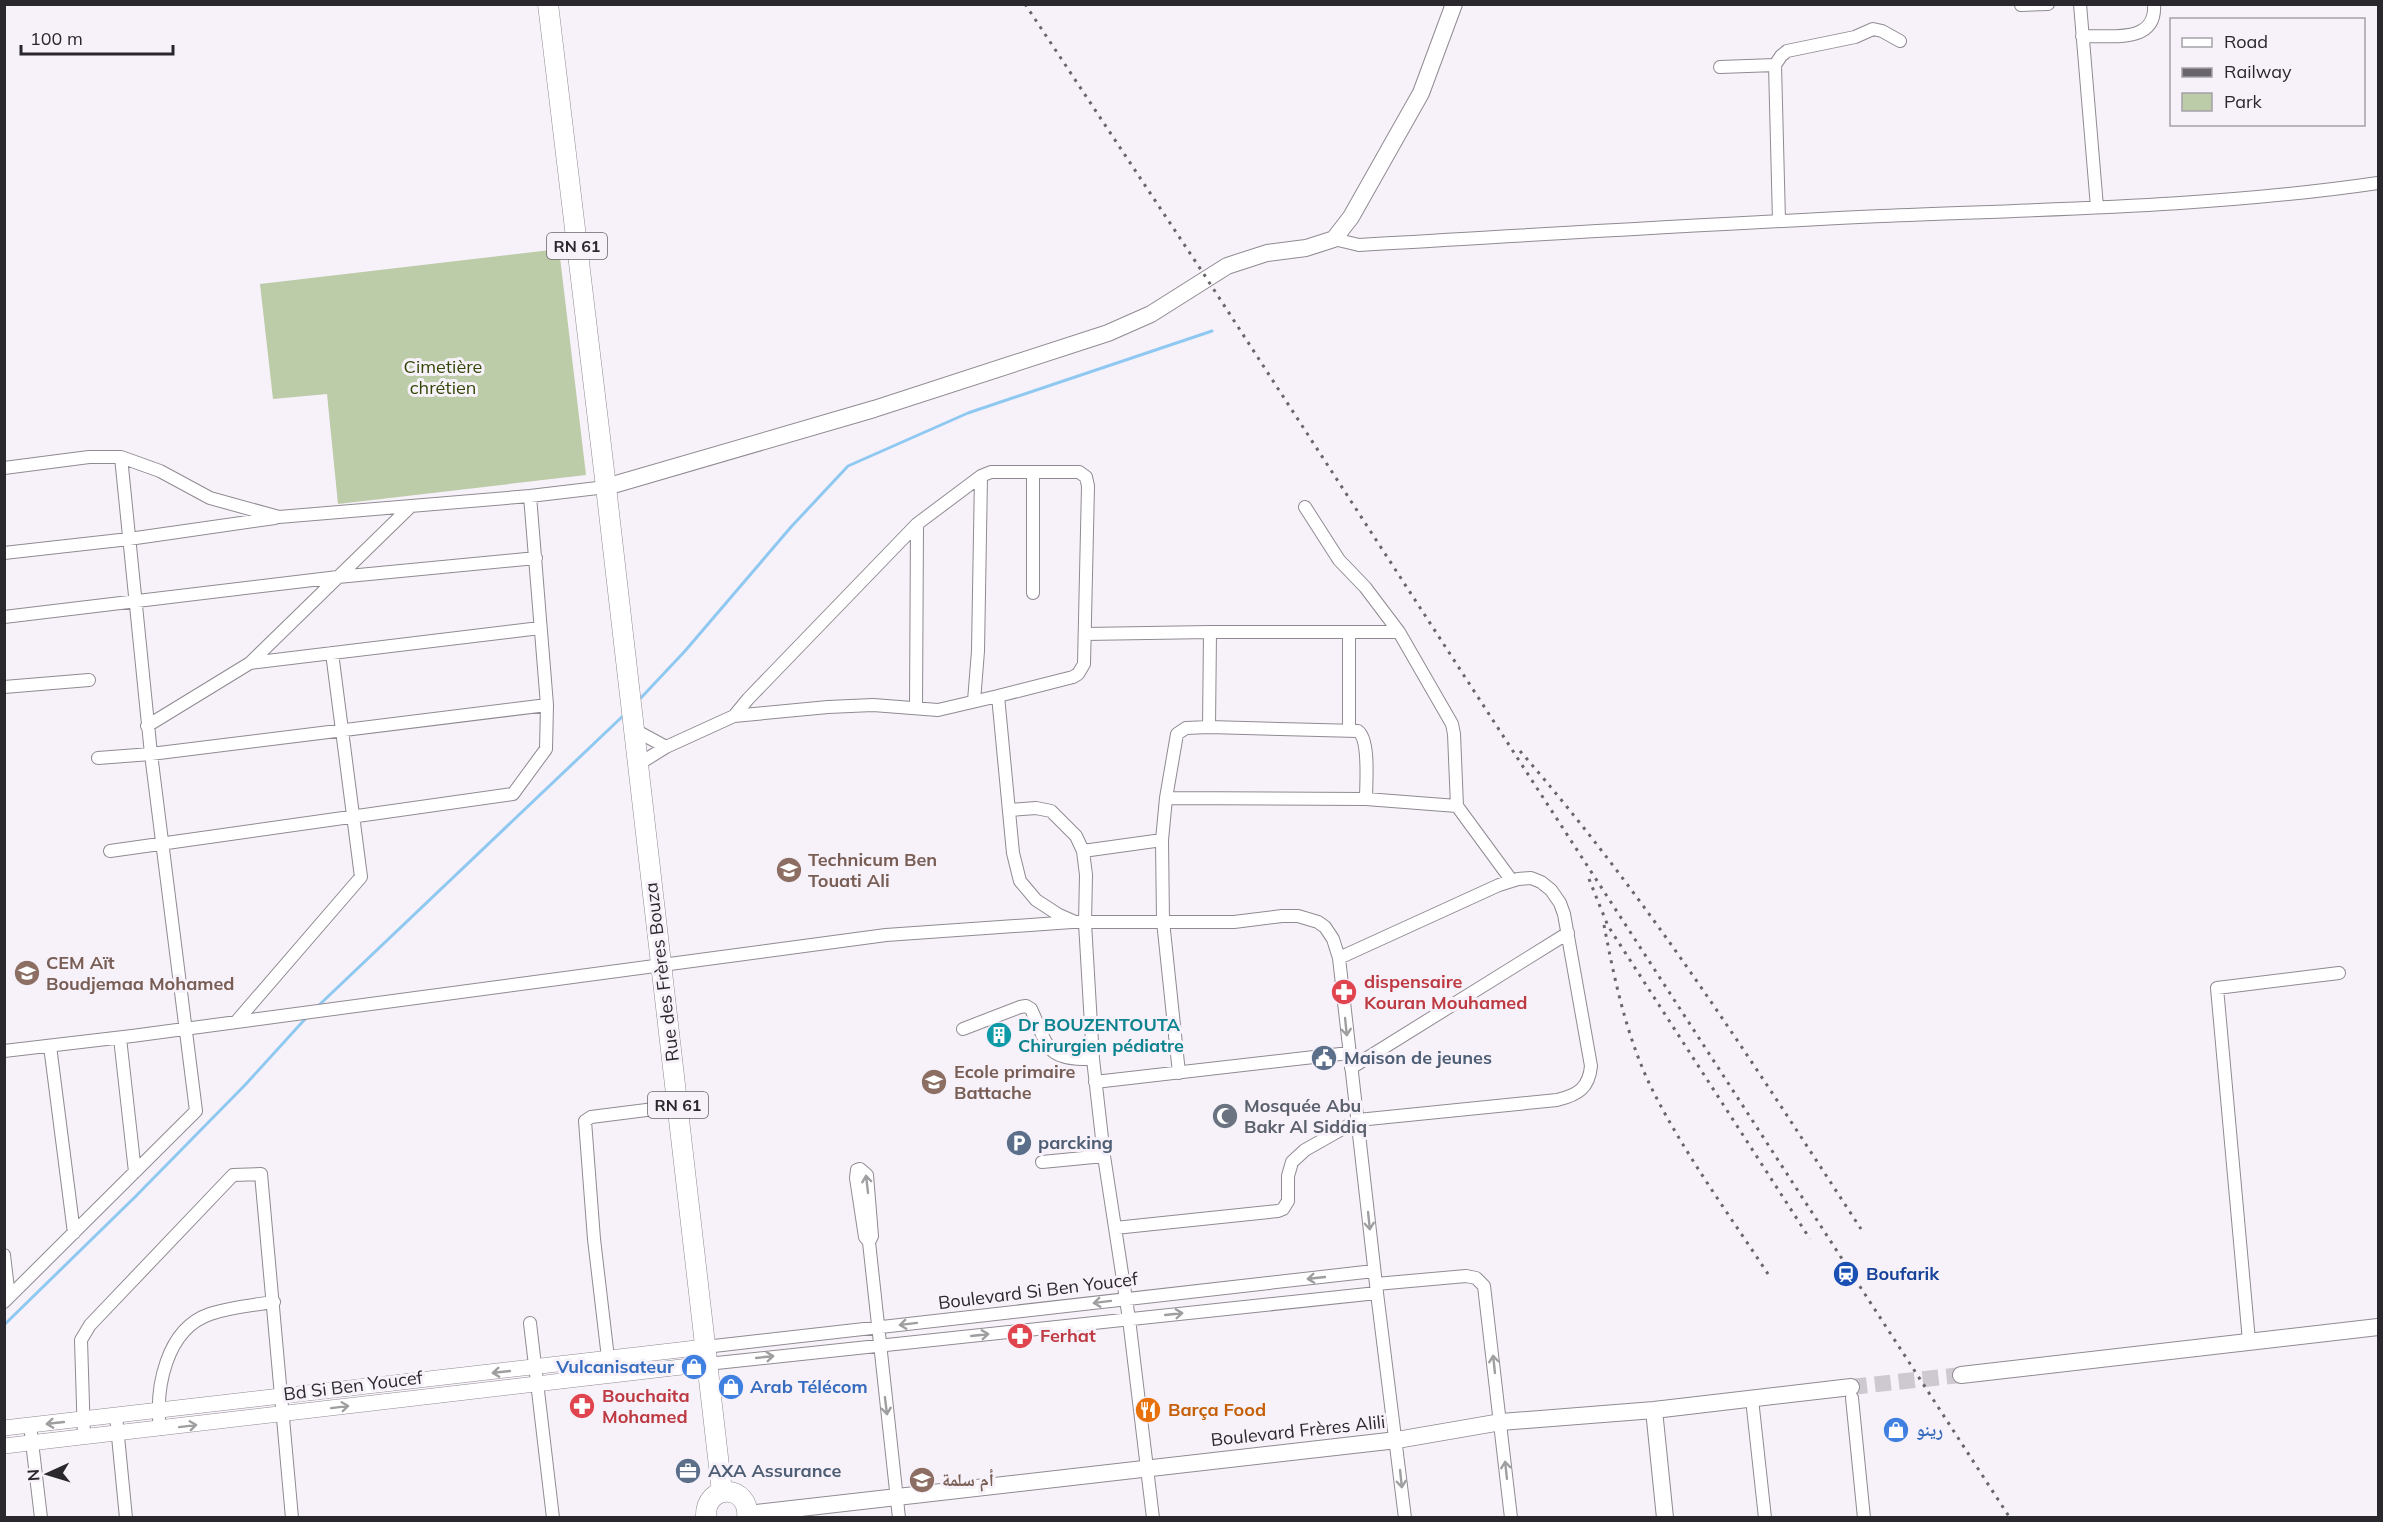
<svg xmlns="http://www.w3.org/2000/svg" width="2383" height="1522" font-family="Mulish,'Noto Naskh Arabic',sans-serif">
<rect width="100%" height="100%" fill="#f7f1fa"/>
<path fill="#bccba8" d="M559,249L586,475L338,504L327,394L273,399L260,284Z"/>
<g fill="none" stroke-linecap="round" stroke-linejoin="round">
<path stroke="#8fc9f1" stroke-width="3" d="M638,701L685,651L791,527L848,466L968,413L1212,331
M317,1007L625,714
M4,1325L136,1196L245,1085L306,1018"/>
<path stroke="#cec9d1" stroke-width="16" stroke-dasharray="16 8" stroke-linecap="butt" d="M1851,1387L1961,1375"/>
<g stroke="#908a92" stroke-width="14">
<path id="minor" d="M2080,4L2097,207
M2021,5L2048,4
M2082,36C2109,35 2157,45 2154,4
M1720,67L1775,65
M1779,221L1775,65L1781,56L1787,51L1855,37L1873,29L1882,31L1900,41
M1334,239L1359,245C1533,235 1707,224 1882,216C2048,209 2214,207 2378,183
M4,468L89,457H121L160,471L210,498L279,517L530,496L606,487
M1033,472V593
M1305,507L1339,560L1365,587L1399,632
M4,553L129,539L275,518
M4,617L338,577L536,558
M1349,632V729
M1085,634L1210,632H1399L1452,724L1454,734L1457,806L1366,799L1166,798L1162,840L1163,921L1179,1073
M250,663L540,628
M4,687L89,680
M974,701L978,651L981,476
M916,708L917,524
M734,716L748,699L917,524L981,476L991,472H1079L1086,477L1088,486L1084,664L1078,674L1073,677L998,696
M147,726L250,663L410,507
M1209,727L1210,632
M633,729L666,747
M98,758L151,754L547,705
M637,765L666,747L734,716L828,707L873,705L938,710L998,696L1013,853L1020,881L1036,900L1059,915L1075,922H1234L1282,916H1298L1318,922L1325,927L1333,939L1339,958L1377,1293L1405,1518
M1166,798L1177,734L1186,728L1209,727L1358,731C1370,740 1366,783 1366,799
M1457,806L1512,881
M1010,810L1036,808L1051,811L1076,836L1083,851L1086,875L1085,923L1093,1059L1104,1156L1129,1319L1153,1518
M110,851L513,794L546,749L547,705L530,496
M1083,851L1162,840
M236,1022L361,877L332,653
M963,1029L1020,1007L1026,1006L1031,1009C1049,1048 1045,1060 1093,1059
M120,1038L135,1172
M50,1046L74,1233
M4,1051L132,1036L886,935L1072,922
M1351,1068L1568,933
M1095,1082L1349,1053
M1042,1162L1104,1156
M1115,1228L1278,1211L1283,1209L1288,1201V1176L1292,1162L1305,1150L1358,1120L1557,1100C1578,1095 1589,1088 1591,1066L1564,914L1560,903L1551,890L1541,882L1531,878L1518,879L1499,885L1339,958
M869,1242L865,1237L856,1178L857,1170L860,1169L867,1175L872,1236L869,1242L899,1518
M4,1255L9,1297
M1376,1284L1466,1276L1476,1278L1484,1286L1511,1518
M4,1302L196,1111L151,754L121,457
M530,1323L553,1518
M2249,1341L2217,988L2339,973
M705,1347L1374,1271
M707,1364L1377,1293
M610,1375L594,1239L585,1121L591,1117L678,1106
M1852,1398L1864,1518
M1752,1399L1765,1518
M116,1416L126,1518
M30,1425L41,1518
M160,1429C155,1388 166,1329 210,1314C231,1307 253,1305 274,1302
M84,1437L81,1340L90,1325L233,1175L261,1174L292,1518"/>
</g>
<g stroke="#908a92" stroke-width="16">
<path id="tertiary" d="M4,1428L705,1347
M4,1446L707,1364"/>
</g>
<g stroke="#908a92" stroke-width="18">
<path id="secondary" d="M606,487L874,409L1108,333L1151,314L1227,266L1267,253L1306,248L1334,239L1351,217L1421,93L1454,4
M1961,1375L2378,1327
M1654,1410L1665,1518
M748,1514L1397,1440L1501,1422L1654,1410L1851,1387"/>
</g>
<g stroke="#908a92" stroke-width="21">
<path id="primary" d="M548,4L606,487L722,1492
M706,1518C704,1482 751,1484 747,1518"/>
</g>
<use href="#minor" stroke="#fff" stroke-width="12"/>
<use href="#tertiary" stroke="#fff" stroke-width="15"/>
<use href="#secondary" stroke="#fff" stroke-width="16"/>
<use href="#primary" stroke="#fff" stroke-width="20"/>
<path stroke="#69666b" stroke-width="3" stroke-dasharray="3 6" stroke-linecap="butt" d="M1025,4L1207,279L2010,1518
M1520,751C1649,899 1754,1065 1861,1229
M1589,879L1608,926L1810,1239
M1604,925C1615,983 1628,1043 1655,1095C1687,1157 1730,1216 1768,1274"/>
</g>
<defs><path id="oneway-shaft" d="M-6 0H5M1.5-3L5.5 0L1.5 3" fill="none" stroke-width="1.6" stroke-linecap="round" stroke-linejoin="round" transform="scale(1.5)"/></defs>
<g stroke="#9f9ea0">
<use href="#oneway-shaft" transform="translate(1346 1027) rotate(84)"/>
<use href="#oneway-shaft" transform="translate(867 1184) rotate(-97)"/>
<use href="#oneway-shaft" transform="translate(1369 1221) rotate(84)"/>
<use href="#oneway-shaft" transform="translate(1316 1278) rotate(174)"/>
<use href="#oneway-shaft" transform="translate(1102 1302) rotate(173)"/>
<use href="#oneway-shaft" transform="translate(1174 1314) rotate(-6)"/>
<use href="#oneway-shaft" transform="translate(908 1324) rotate(173)"/>
<use href="#oneway-shaft" transform="translate(980 1335) rotate(-6)"/>
<use href="#oneway-shaft" transform="translate(765 1357) rotate(-6)"/>
<use href="#oneway-shaft" transform="translate(1494 1364) rotate(-96)"/>
<use href="#oneway-shaft" transform="translate(501 1372) rotate(174)"/>
<use href="#oneway-shaft" transform="translate(886 1406) rotate(83)"/>
<use href="#oneway-shaft" transform="translate(340 1407) rotate(-7)"/>
<use href="#oneway-shaft" transform="translate(55 1423) rotate(174)"/>
<use href="#oneway-shaft" transform="translate(188 1426) rotate(-7)"/>
<use href="#oneway-shaft" transform="translate(1506 1470) rotate(-96)"/>
<use href="#oneway-shaft" transform="translate(1401 1479) rotate(84)"/>
</g>
<defs>
<g id="school-disc" transform="scale(1.35)"><circle r="9.5" fill="#8d6e63" stroke="#f7f1fa"/><path d="M0-5L7-2L0 1L-7-2ZM-4 1L0 2.5L4 1V4Q0 6-4 4Z" fill="#fff"/></g>
<g id="pharmacy-disc" transform="scale(1.35)"><circle r="9.5" fill="#e0444e" stroke="#f7f1fa"/><path d="M-2-6h4v4h4v4h-4v4h-4v-4h-4v-4h4Z" fill="#fff"/></g>
<g id="building-disc" transform="scale(1.35)"><circle r="9.5" fill="#0f9aa8" stroke="#f7f1fa"/><path d="M-4-6H4V6H1V3H-1V6H-4ZM-2.5-4.3h1.7v1.8h-1.7ZM.8-4.3h1.7v1.8H.8ZM-2.5-1h1.7V.8h-1.7ZM.8-1h1.7V.8H.8Z" fill="#fff"/></g>
<g id="civic-disc" transform="scale(1.35)"><circle r="9.5" fill="#5c6f8a" stroke="#f7f1fa"/><path d="M-.6-6.5H3V-4.5H.6V-3L4-1V1h2V6H-6V1h2V-1L-.6-3ZM-1.2 2.5V6h2.4V2.5Z" fill="#fff"/></g>
<g id="mosque-disc" transform="scale(1.35)"><circle r="9.5" fill="#6b7280" stroke="#f7f1fa"/><path d="M3.5-4.9A6 6 0 1 0 3.5 4.9A5 5 0 1 1 3.5-4.9Z" fill="#fff"/></g>
<g id="parking-disc" transform="scale(1.35)"><circle r="9.5" fill="#5c6f8a" stroke="#f7f1fa"/><path d="M-3.5-5.5H1a3.5 3.5 0 0 1 0 7H-1V5.5H-3.5ZM-1-3.4V-.6H.8a1.4 1.4 0 0 0 0-2.8Z" fill="#fff"/></g>
<g id="station-disc" transform="scale(1.35)"><circle r="9.5" fill="#1a4fb4" stroke="#f7f1fa"/><path d="M-3-6H3Q5-6 5-4V2Q5 4 3 4L4.5 6H3L1.5 4h-3L-3 6H-4.5L-3 4Q-5 4-5 2V-4Q-5-6-3-6ZM-3.5-4v3h7v-3ZM-3.5 1v1.5H-2V1ZM2 1v1.5H3.5V1Z" fill="#fff"/></g>
<g id="shop-disc" transform="scale(1.35)"><circle r="9.5" fill="#3f7fe0" stroke="#f7f1fa"/><path d="M-5-2.5h2.3a2.7 3.5 0 0 1 5.4 0H5L5.5 6h-11ZM-1.5-2.5h3a1.5 2.3 0 0 0-3 0Z" fill="#fff"/></g>
<g id="restaurant-disc" transform="scale(1.35)"><circle r="9.5" fill="#e8710a" stroke="#f7f1fa"/><path d="M-5-6h1v4h1v-4h1v4h1v-4h1v5L-1.5 .5V6h-2V.5L-5-1ZM5-6V6H3V1.5H1.5Q1.5-4 5-6Z" fill="#fff"/></g>
<g id="office-disc" transform="scale(1.35)"><circle r="9.5" fill="#5c6f8a" stroke="#f7f1fa"/><path d="M-6-3h4V-5.5h4V-3h4V5H-6ZM-1-4.5V-3h2v-1.5ZM-6 0V1H6V0Z" fill="#fff"/></g>
</defs>
<g fill-rule="evenodd">
<use href="#school-disc" x="789" y="870"/>
<use href="#school-disc" x="27" y="973"/>
<use href="#pharmacy-disc" x="1344" y="992"/>
<use href="#building-disc" x="999" y="1035"/>
<use href="#civic-disc" x="1324" y="1058"/>
<use href="#school-disc" x="934" y="1082"/>
<use href="#mosque-disc" x="1225" y="1116"/>
<use href="#parking-disc" x="1019" y="1143"/>
<use href="#station-disc" x="1846" y="1274"/>
<use href="#pharmacy-disc" x="1020" y="1336"/>
<use href="#shop-disc" x="694" y="1367"/>
<use href="#shop-disc" x="731" y="1387"/>
<use href="#pharmacy-disc" x="582" y="1406"/>
<use href="#restaurant-disc" x="1148" y="1410"/>
<use href="#shop-disc" x="1896" y="1430"/>
<use href="#office-disc" x="688" y="1471"/>
<use href="#school-disc" x="922" y="1480"/>
</g>
<g text-anchor="middle" stroke-width="6" stroke-linejoin="round" paint-order="stroke">
<g fill="#f7f1fa" stroke="#68646a" stroke-width="1.5">
<rect x="547" y="233" width="60" height="26" rx="4.5"/>
<rect x="648" y="1092" width="60" height="26" rx="4.5"/>
</g>
<g font-size="16" font-weight="bold" fill="#2a282c">
<text x="577" y="252">RN 61</text>
<text x="678" y="1111">RN 61</text>
</g>
<g font-size="18" fill="#324604" stroke="#f7f1fa">
<text x="443" y="373">Cimetière<tspan x="443" dy="21">chrétien</tspan></text>
</g>
<g font-size="18" font-weight="bold" fill="#785e54" stroke="#f7f1fa" text-anchor="start">
<text x="808" y="866">Technicum Ben<tspan x="808" dy="21">Touati Ali</tspan></text>
<text x="46" y="969">CEM Aït<tspan x="46" dy="21">Boudjemaa Mohamed</tspan></text>
<text x="954" y="1078">Ecole primaire<tspan x="954" dy="21">Battache</tspan></text>
<text x="942" y="1486">أم سلمة</text>
</g>
<g font-size="18" fill="#2a282c" stroke="#f7f1fa">
<text transform="translate(662 972) rotate(-97)" y="6">Rue des Frères Bouza</text>
<text transform="translate(1038 1291) rotate(-7)" y="6">Boulevard Si Ben Youcef</text>
<text transform="translate(353 1386) rotate(-7)" y="6">Bd Si Ben Youcef</text>
<text transform="translate(1298 1431) rotate(-6)" y="6">Boulevard Frères Alili</text>
</g>
<g font-size="18" font-weight="bold" fill="#be3a42" stroke="#f7f1fa" text-anchor="start">
<text x="1364" y="988">dispensaire<tspan x="1364" dy="21">Kouran Mouhamed</tspan></text>
<text x="1040" y="1342">Ferhat</text>
<text x="602" y="1402">Bouchaita<tspan x="602" dy="21">Mohamed</tspan></text>
</g>
<g font-size="18" font-weight="bold" fill="#0d838f" stroke="#f7f1fa" text-anchor="start">
<text x="1018" y="1031">Dr BOUZENTOUTA<tspan x="1018" dy="21">Chirurgien pédiatre</tspan></text>
</g>
<g font-size="18" font-weight="bold" fill="#4e5e75" stroke="#f7f1fa" text-anchor="start">
<text x="1344" y="1064">Maison de jeunes</text>
<text x="1038" y="1149">parcking</text>
<text x="708" y="1477">AXA Assurance</text>
</g>
<g font-size="18" font-weight="bold" fill="#5b616d" stroke="#f7f1fa" text-anchor="start">
<text x="1244" y="1112">Mosquée Abu<tspan x="1244" dy="21">Bakr Al Siddiq</tspan></text>
</g>
<g font-size="18" font-weight="bold" fill="#164399" stroke="#f7f1fa" text-anchor="start">
<text x="1866" y="1280">Boufarik</text>
</g>
<g font-size="18" font-weight="bold" fill="#366cbe" stroke="#f7f1fa" text-anchor="start">
<text x="674" y="1373" text-anchor="end">Vulcanisateur</text>
<text x="750" y="1393">Arab Télécom</text>
<text x="1916" y="1436">رينو</text>
</g>
<g font-size="18" font-weight="bold" fill="#c56008" stroke="#f7f1fa" text-anchor="start">
<text x="1168" y="1416">Barça Food</text>
</g>
</g>
<rect width="2383" height="1522" fill="none" stroke="#2a282c" stroke-width="12"/>
<rect x="2170" y="18" width="195" height="108" fill="#f7f1fa" stroke="#a5a1a8" stroke-width="1.5"/>
<rect x="2182" y="38" width="30" height="9" fill="#ffffff" stroke="#a5a1a8" stroke-width="1.5"/>
<text x="2224" y="48" font-size="18" fill="#2a282c">Road</text>
<rect x="2182" y="68" width="30" height="9" fill="#69666b" stroke="#a5a1a8" stroke-width="1.5"/>
<text x="2224" y="78" font-size="18" fill="#2a282c">Railway</text>
<rect x="2182" y="93" width="30" height="18" fill="#bccba8" stroke="#a5a1a8" stroke-width="1.5"/>
<text x="2224" y="108" font-size="18" fill="#2a282c">Park</text>
<g transform="translate(48 1474) rotate(266)" stroke="#f7f1fa" stroke-width="4.5" paint-order="stroke">
<path d="M0-4.5L10 22L0 15L-10 22Z" fill="#2a282c"/>
<text y="-9" font-size="16" font-weight="bold" text-anchor="middle" fill="#2a282c">N</text>
</g>
<path d="M21 45v9h152v-9" fill="none" stroke="#2a282c" stroke-width="3"/>
<text x="30" y="45" font-size="18" fill="#2a282c" stroke="#f7f1fa" stroke-width="4.5" paint-order="stroke">100 m</text>
</svg>
